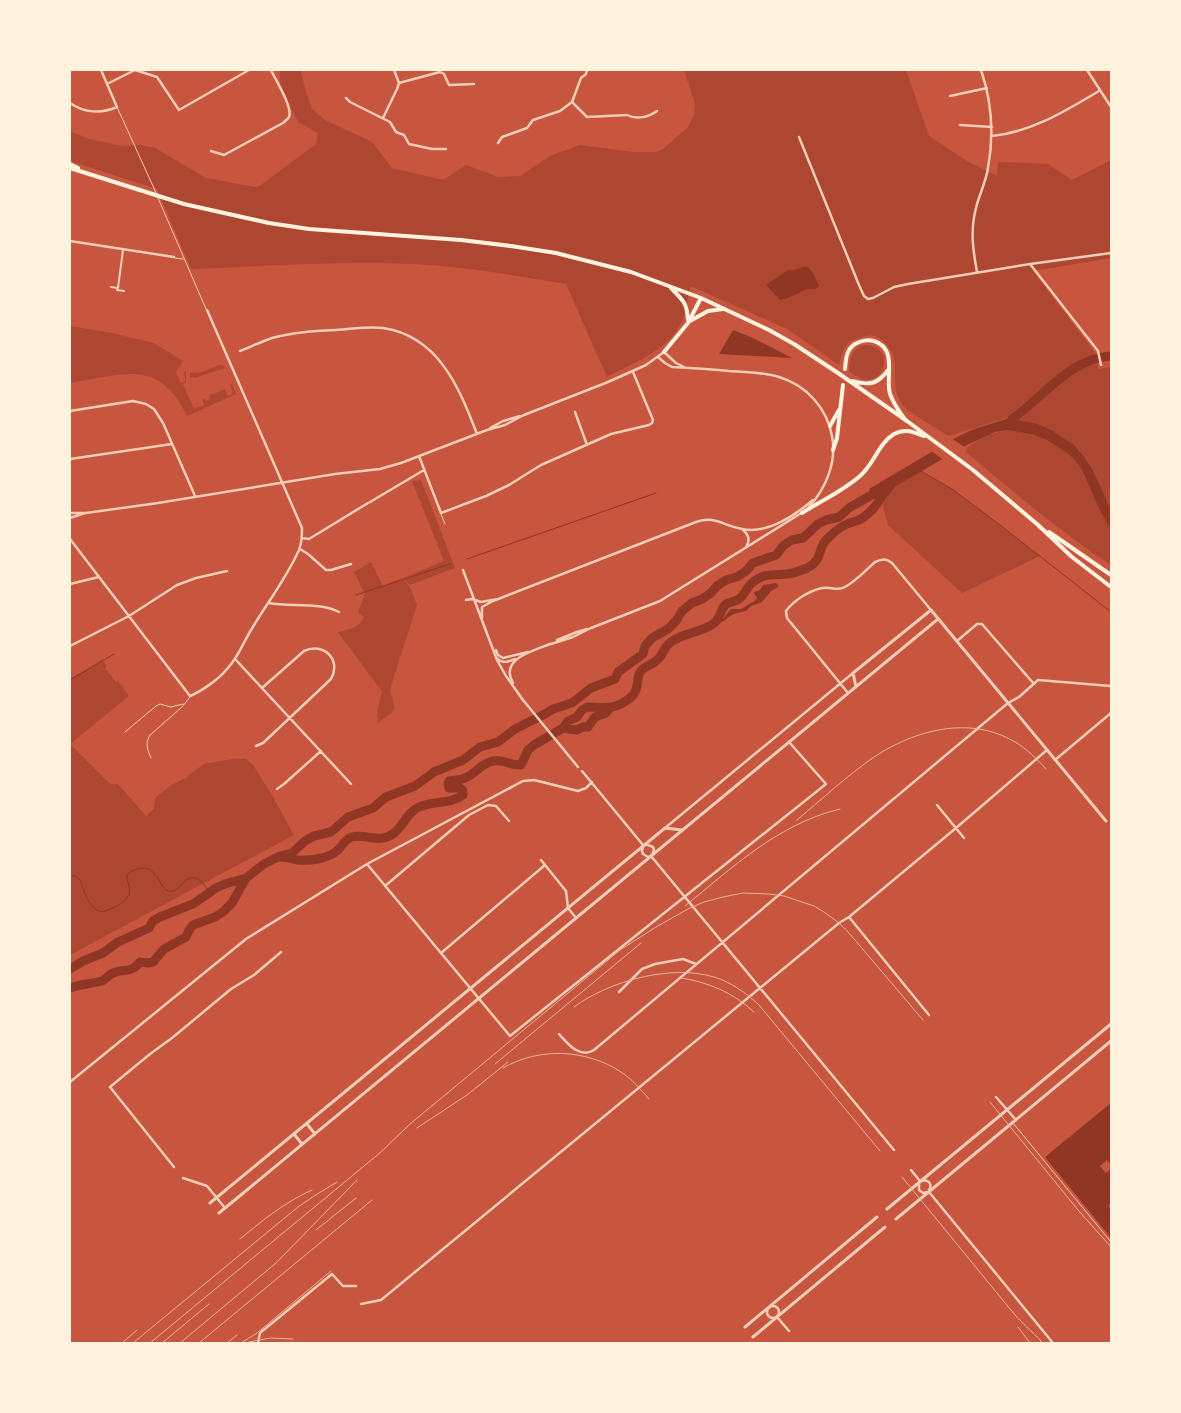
<svg xmlns="http://www.w3.org/2000/svg" width="1181" height="1413" font-family="'Alegreya Sans',sans-serif">
<rect width="100%" height="100%" fill="#c8553d"/>
<path fill="#ae4732" d="M280,70H301L305,89L312,109L325,120L372,142L392,168L443,180L466,165L498,177L520,176L550,156L580,145L633,152H656L663,149L688,127L694,115L695,104L684,70H906L929,136L967,161L997,176L998,162L1048,164L1072,180L1111,160V258L1033,271L1096,354L1081,361L1057,376L1006,418L949,436C939,430 907,412 902,404C886,381 906,360 882,340C874,332 863,336 853,340C843,344 841,356 839,365L787,329L691,286C688,295 687,306 684,316C673,349 635,362 607,377L566,284C521,277 476,268 430,265C350,260 270,266 191,269L157,189L70,161V131L89,139L122,146L140,145L155,148L206,178L255,187L261,185L316,144L318,133L298,122L280,85Z
M70,326L112,333L154,343L183,361L176,372L181,383L185,381L184,371L186,372V382L183,384L194,409L204,405L202,399L204,398L206,401L210,399L209,396L225,389L228,396L233,394L230,385L232,384L236,394L187,416C159,357 122,375 70,383Z
M864,345C895,344 887,385 863,379C858,378 853,374 849,371C850,359 851,349 864,345Z
M1097,359L1098,369L1111,367V510C1103,497 1099,481 1092,467C1076,439 1048,427 1018,420C1033,402 1076,366 1097,359Z
M219,365H222L225,368L195,378L194,377L190,378V373L202,372Z
M1008,430L1034,435L1047,440L1067,453L1075,460L1083,472L1099,509L1111,530V565C1060,532 1013,491 966,452L968,449L967,448C981,437 991,433 1008,430Z
M916,468L952,489L1040,556L962,593L888,525L882,503V498Z
M421,480L455,568L410,585L403,578L444,561L412,481Z
M371,562L383,586L402,578L410,587L417,605L391,686C391,689 390,692 391,694C392,702 398,707 391,713C386,717 381,719 378,724L377,711L382,692L338,632C349,629 360,628 364,617L358,612L365,594L354,572Z
M102,660L107,666L105,668L116,682L118,681L129,696L70,744L110,784H118L146,816L154,809L155,798L171,785L184,779L204,764L232,759H246L253,765L273,797L294,835L70,955V679Z"/>
<path fill="#8f3625" d="M803,267H808L813,273L819,286L816,289H807L788,298L780,300L766,285L788,270H794Z
M733,330L753,338L792,358L719,354Z
M1019,411L1022,414L1018,420L1037,424L1051,430L1073,444L1083,455L1092,468L1111,510V530L1099,509L1083,472L1075,460L1067,453L1047,440L1034,435L1008,430L995,432L965,446L896,486L882,503L876,498L869,489L955,438L974,429L1006,419Z
M776,583L779,586L778,587L771,591L762,602L751,606L746,611L733,614L722,622L718,619H723L731,609H741L756,600L757,597L754,594V592L760,590L763,585Z
M1111,1103V1165L1107,1160L1100,1166L1106,1173L1111,1169V1203L1108,1206L1111,1209V1238L1045,1157Z"/>
<path fill="#c8553d" d="M951,438L966,448L945,461L930,450Z"/>
<g fill="none" stroke-linecap="round" stroke-linejoin="round">
<path stroke="#8f3625" stroke-width="1" d="M921,471L952,489L1004,528L1111,612
M467,559L656,493
M356,595L450,564
M70,680L114,654
M70,874L77,877L80,880C85,893 88,908 102,912C110,910 124,904 128,896C135,884 116,875 138,869C160,862 158,895 173,891C177,890 179,887 182,884C194,871 202,881 209,892"/>
<path stroke="#8f3625" stroke-width="9" d="M1012,419C1043,397 1071,358 1111,356
M563,728L577,730L583,727H588L595,717L606,713L610,708
M282,857C288,857 292,859 297,860C310,861 328,859 338,850C342,846 345,839 352,837C366,833 378,844 393,834C404,826 406,813 419,807C434,800 450,805 463,795V791L460,788H449L448,784L449,781C454,780 461,780 465,778C476,774 481,763 493,761C506,759 509,766 521,765L528,750L534,745L563,728L568,721L577,717L582,710L587,707C605,707 614,711 630,698C641,689 635,678 641,671C645,666 652,665 657,660C663,655 664,647 671,642C683,633 702,632 713,624C720,620 720,611 725,605C728,602 735,602 739,599C745,595 747,586 753,582C767,572 771,576 786,574C793,574 800,571 807,568C825,559 816,548 828,538C832,534 838,529 843,526C848,523 855,522 861,519C871,513 881,501 884,490
M70,969L83,961L103,953L118,942L149,928L153,921L160,917L193,904L216,888L225,884L246,878L264,864L280,856L292,853L305,841L314,836L331,832L348,817L373,808L386,797L415,786L434,772L463,760L480,747L498,742L515,729L545,714L553,709L572,703L591,688L615,679L618,672L643,654L645,646L652,638L668,629L676,621L682,611L692,603L702,599L711,593L717,586L726,580L737,577L746,571L753,563L776,555L784,545L792,540L803,538L818,524L826,520L839,517L849,508L882,489
M70,988C80,984 91,984 102,981C106,979 108,976 111,974C123,967 130,975 140,962L148,963L153,962L164,949L186,937L189,930L193,925L215,917L223,912L232,903L246,878"/>
<path stroke="#f1ccb7" stroke-width="1" d="M117,107L157,195
M158,198L206,309
M175,258L183,259
M441,514L445,524
M125,732L156,706L160,704L171,707L183,704
M151,758C147,749 145,743 150,735L182,707L190,697
M1013,1123L1111,1242"/>
<path stroke="#f1ccb7" stroke-width="2" d="M111,287L118,288L117,290L124,291
M118,288L123,250"/>
<path stroke="#f1ccb7" stroke-width="2.5" d="M1087,70L1111,107
M399,83L440,72L444,74L449,85L474,84
M107,84L135,70L157,77L179,110L249,70
M950,96L987,88
M346,98L350,102L390,122L396,132L404,135L409,144L432,149H446
M572,102L587,117L627,115C637,120 649,117 657,111
M572,102L581,78L586,74L587,70
M70,103C84,113 101,114 117,107L101,70
M383,118L397,89L399,83L394,70
M960,125L992,127
M992,136C1032,132 1065,111 1099,91
M799,137L859,285L864,296L868,299L873,298L894,287L908,284L1030,264L1111,253
M498,143L502,137L527,128L533,120L560,111L572,102
M211,151L224,155L283,123C285,121 288,119 289,117C293,107 275,79 271,70
M70,241L174,257
M1030,264L1098,351L1101,365
M977,272C973,250 970,231 976,208C979,195 986,182 988,168C994,135 992,102 981,70
M240,351C250,347 261,342 272,338C293,332 315,331 336,330C352,329 367,326 383,328C438,336 459,387 477,434
M658,357L665,363L672,367C691,368 710,369 729,371C746,372 763,372 779,377C806,385 827,408 832,436C837,462 826,488 809,507
M70,411L133,401L146,404L154,409L163,423L195,496
M575,412L587,445
M490,428L503,421L520,416
M419,456L441,513L486,496L509,485L541,465L611,434L649,425L652,423L653,420L633,372
M70,459L172,444
M370,502L424,470
M70,513H86L158,503L335,474L380,469L401,463L487,430L505,425L524,415L608,382L646,365L664,352L676,363L684,367
M70,518L85,513
M743,530C749,535 750,541 746,547
M302,538L309,539L368,503
M70,539L190,696C202,691 219,679 227,669C238,658 243,643 251,630C267,603 286,579 299,550C302,543 302,536 302,528L207,310
M300,549L308,554L326,570H331L351,564
M463,570L497,660L506,676L523,700L578,767
M70,584L99,577
M466,600L472,599L481,602L498,599
M269,603C290,607 321,602 339,612
M482,618V607L493,601L696,522C714,516 721,524 738,528C764,536 793,517 813,500
M557,640L577,632L587,629
M957,641L977,624H982L1034,684
M551,644L573,637L591,628L660,601L803,512
M70,646L129,616L177,585L196,578L227,571
M496,650L498,655L503,658L528,652
M497,658C502,664 508,662 515,659
M235,659L351,784
M513,683C499,659 533,651 550,644
M848,693L787,618L786,611C794,600 809,591 822,588C831,586 836,592 845,587C856,581 866,570 875,562C882,559 886,558 892,563L931,610
M256,746L263,743L331,679C342,659 323,642 304,651L262,688
M1055,760L1111,713
M582,771L643,845H648L653,847L654,850L652,855
M277,789L284,784L321,751
M937,805L964,838
M665,828L853,673
M643,847L642,851L643,854L648,857L651,856L894,1150
M541,860L566,891L568,908L576,918
M367,864L510,1036L826,784L789,742
M385,886L469,815L488,805L496,806L509,821
M849,917L929,1015
M441,953L545,865
M619,992L642,969L655,964L683,959L696,964
M559,1034C568,1044 580,1059 594,1050L1008,703L1019,697L1038,680L1111,686
M70,1082L246,939L367,864L523,781L534,780L578,791L586,788L592,782
M996,1097L1016,1120
M174,1167L110,1087L150,1054L172,1038L231,989L254,975L281,952
M911,1170L920,1181
M183,1178L207,1186L225,1208
M922,1181C928,1179 933,1184 929,1190
M919,1183V1190L923,1193L927,1192
M929,1192L1053,1343
M361,1304L381,1300L839,923L849,917L956,828L1047,750
M767 1312a6 6 0 1 1 12 0a6 6 0 1 1-12 0Z
M777,1317L789,1331
M258,1343L260,1333L332,1274L343,1286H356"/>
<path stroke="#f1ccb7" stroke-width="3" d="M856,687L853,673L931,610L1106,821
M307,1124L315,1134
M294,1134L302,1144
M210,1203L665,828L682,830
M887,1209L1111,1024
M219,1213L938,619
M896,1219L1111,1041
M745,1327L877,1217
M753,1337L885,1227"/>
<path stroke="#fff3e0" stroke-width="4" d="M70,164L78,168
M70,168L184,204L269,223L309,229L461,240L511,246L556,253L631,272L701,298L769,330L794,344L838,373L907,421L973,470L1037,524L1072,557L1111,587
M671,288C683,300 687,303 688,320
M690,321L708,311L723,309
M664,352L688,323L701,298
M845,369C846,359 846,350 855,344C860,341 868,339 874,341C898,349 885,376 890,394C893,402 898,410 904,418
M852,381C870,386 878,384 889,369
M830,426L839,410
M833,450L837,438L843,385
M802,513C821,501 843,491 860,476C874,464 879,443 894,434C905,428 914,432 924,436
M1049,532L1111,575"/>
<path stroke="#e9b49f" stroke-width="1" d="M797,820C822,799 848,775 874,757C915,730 970,715 1015,742C1027,749 1037,759 1046,769
M685,906C733,867 778,824 840,809
M681,978C708,982 734,993 754,1012
M574,1007C609,981 671,964 714,977C731,982 746,993 759,1005L880,1151
M495,1064L641,943
M503,1068C539,1047 586,1049 621,1072C632,1079 640,1089 649,1099
M990,1102L1078,1210L1111,1247
M417,1128L467,1095L508,1062
M902,1177L1015,1315L1043,1343
M316,1230L356,1198
M240,1239C263,1220 285,1202 312,1190
M1018,1327L1030,1343
M249,1342L270,1338L293,1339
M122,1343L137,1330
M133,1343L298,1207L314,1196L337,1182
M150,1343L381,1152L410,1124L620,950L656,927L688,909L704,902L723,897L743,893L769,894L784,896L814,906L824,912L839,923L849,933L923,1020
M162,1343L209,1304
M180,1343L276,1263L357,1180
M199,1343L372,1200
M227,1343L237,1335
M241,1343L257,1333L331,1271"/>
</g>
<rect width="1181" height="1413" fill="none" stroke="#fff3e0" stroke-width="142"/>
</svg>
